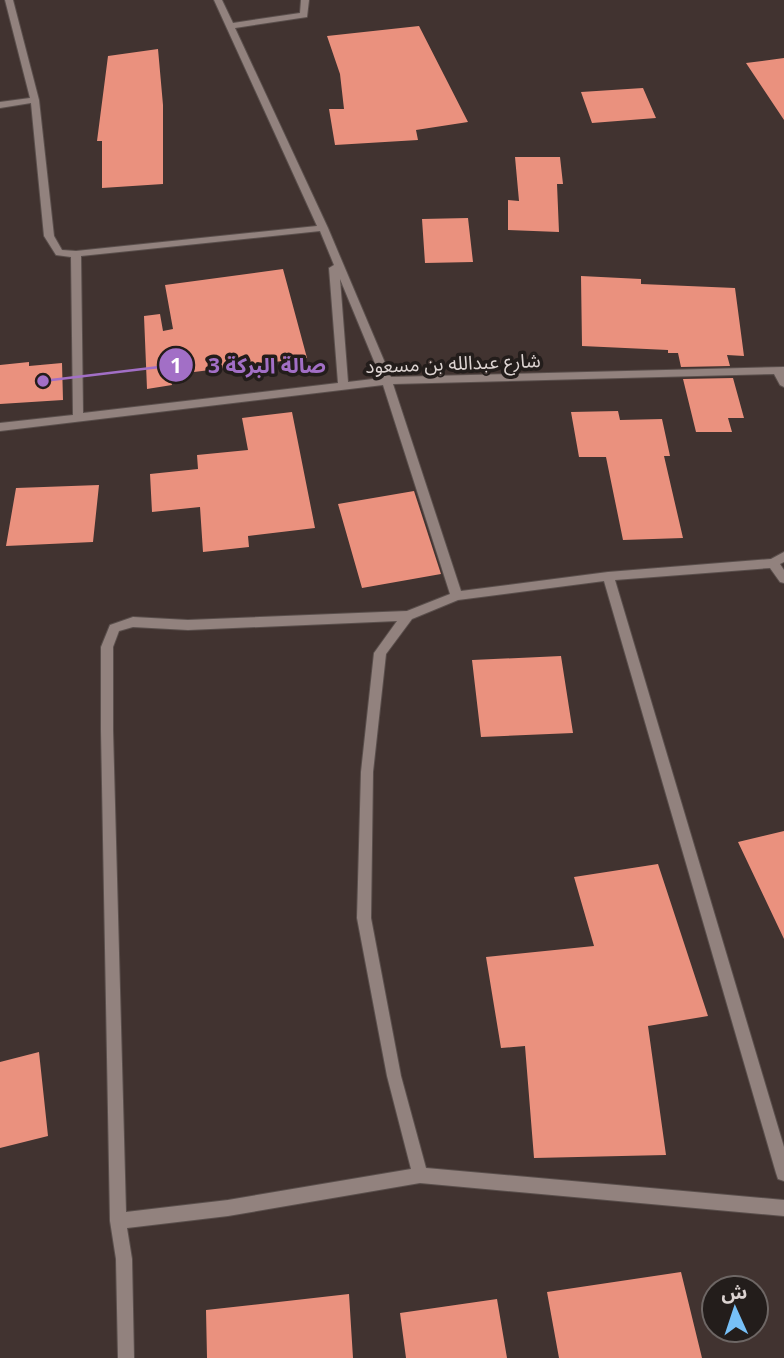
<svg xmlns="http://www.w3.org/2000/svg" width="784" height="1358" font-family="'Open Sans','Noto Sans Arabic',sans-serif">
<rect width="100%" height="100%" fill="#413330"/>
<path fill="#ea917e" d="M419,26L468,122L416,130L418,140L335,145L329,109H344L340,74L327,36Z
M158,49L163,105V184L102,188V141H97L108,56Z
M784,58V120L746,63Z
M643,88L656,118L592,123L581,92Z
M515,157H560L563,184H557L559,232L508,230V200L519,201Z
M468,218L473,262L425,263L422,219Z
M283,269L307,358L170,375L172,385L147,389L144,316L160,314L163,331L173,329L165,285Z
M581,276L641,279V284L735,288L744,356L727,355L730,366L681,367L678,353H668V350L582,346Z
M29,362V366L62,363L63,400L0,404V365Z
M733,378L744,418H728L732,432H696L683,379Z
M618,411L620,420L662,419L670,456H664L683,538L623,540L606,457H579L571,412Z
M292,412L315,528L248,536L249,547L203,552L200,507L152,512L150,474L198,469L197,455L248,450L242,418Z
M99,485L93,542L6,546L16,488Z
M414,491L441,574L362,588L338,504Z
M561,656L573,733L481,737L472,660Z
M784,831V939L738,842Z
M658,864L708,1016L648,1026L666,1155L534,1158L525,1046L501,1048L486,957L594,946L574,877Z
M39,1052L48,1136L0,1148V1062Z
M681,1272L702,1358H559L547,1292Z
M349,1294L353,1358H207L206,1310Z
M497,1299L507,1358H406L400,1313Z"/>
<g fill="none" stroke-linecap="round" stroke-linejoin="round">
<g stroke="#5a4f4c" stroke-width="2">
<path id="minor" d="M5,0H13L39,100L54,236L62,250L76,251L317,226L214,0H222L233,23L300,13L301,0H309L307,17L235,28L328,228L391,377L784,367V387L780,385L774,374L393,384L461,591L608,572L771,559L784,552V562L780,564L784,570V583L780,582L770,568L615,580L784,1147V1181L778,1179L776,1173L604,581L458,600L412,619L386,654L373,772L371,918L401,1076L426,1168L784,1200V1216L420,1183L228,1216L127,1228L132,1259L134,1358H118L116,1259L110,1221L101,730V647L110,625L133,617L188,620L407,611L450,594L383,385L0,431V423L73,415L71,257L56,255L44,236L31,103L0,108V102L30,98ZM320,231L334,265L329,268L338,383L83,413L81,256ZM340,279L381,378L348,382ZM397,621L374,653L361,772L357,918L387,1076L411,1169L228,1200L126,1212L113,730V647L119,631L133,627L188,630Z"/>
</g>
<use href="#minor" fill="#92827e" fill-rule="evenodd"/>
</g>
<g text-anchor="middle" stroke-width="7" stroke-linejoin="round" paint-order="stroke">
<g font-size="19" fill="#dcd3d1" stroke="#231d1b">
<text transform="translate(453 363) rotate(-2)" y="7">شارع عبدالله بن مسعود</text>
</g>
</g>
<path fill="none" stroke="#a26fc6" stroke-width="2.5" d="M43 381L176 365"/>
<g fill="#a26fc6" stroke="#231d1b" stroke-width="2.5">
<circle cx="43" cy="381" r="7"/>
<circle cx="176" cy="365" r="18"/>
</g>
<g font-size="21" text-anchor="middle" font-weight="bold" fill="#fff">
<text x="176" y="373">1</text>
</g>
<g font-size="21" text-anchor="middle" font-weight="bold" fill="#a26fc6" stroke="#231d1b" stroke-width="7" stroke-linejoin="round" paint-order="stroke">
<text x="267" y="373">صالة البركة 3</text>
</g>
<g transform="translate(735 1309) rotate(357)"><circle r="33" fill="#231d1b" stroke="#6d6664" stroke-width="2"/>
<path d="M0-5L12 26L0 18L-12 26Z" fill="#77c0f7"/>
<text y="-10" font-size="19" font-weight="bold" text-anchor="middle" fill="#dcd3d1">ش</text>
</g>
</svg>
